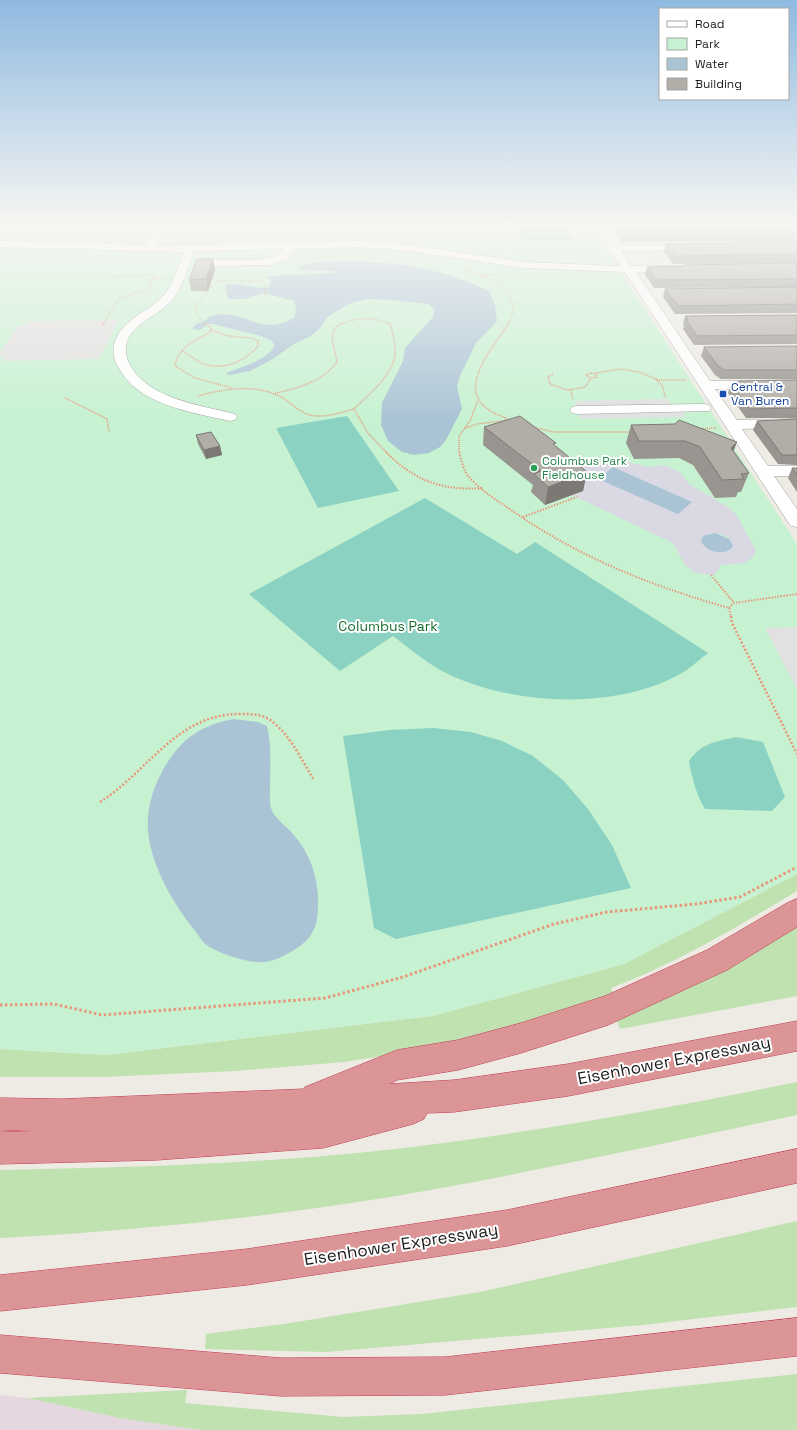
<svg xmlns="http://www.w3.org/2000/svg" width="797" height="1430" font-family="'Space Grotesk',sans-serif">
<rect width="100%" height="100%" fill="#edebe4"/>
<path fill="#e5d7e0" d="M0,1395L27,1398L120,1418L201,1430H0Z"/>
<path fill="#c0e1b0" d="M797,874V891C737,927 677,963 611,988L614,996L436,1048L344,1062L236,1071L103,1077H0V1049L106,1055L432,1016L624,964Z
M797,924V996L620,1029L616,1018Z
M797,1082V1115C681,1140 564,1165 447,1187C301,1214 148,1230 0,1238V1170C132,1167 264,1164 395,1149C530,1133 664,1109 797,1082Z
M797,1221V1307L643,1325L326,1352L205,1349L206,1334L284,1324L480,1292Z
M797,1374V1430H201L120,1418L27,1398L187,1390L185,1403L343,1417L422,1414Z"/>
<path fill="#c6f2d1" d="M274,222H588L797,544V874L624,964L432,1016L106,1055L0,1049V225Z"/>
<path fill="#8bd2c3" d="M566,226L574,240H523L517,227Z
M347,416L399,491L318,508L276,428Z
M425,498L517,554L535,542L708,653C700,659 692,667 682,673C616,711 509,706 442,671C424,661 409,648 393,636L340,671L249,594Z
M433,728L471,732L502,741L533,756L563,780L588,809L612,845L631,888L396,939L374,928L343,736L389,730Z
M736,737L763,742L785,797L772,811L705,809C696,794 692,778 689,761C702,743 714,742 736,737Z"/>
<path fill="#e1e1e1" d="M632,249H661L669,259L664,260L666,262H648L646,260H640Z
M119,320L99,359L2,361L5,357H0V352L19,325H27L29,321Z
M668,399L672,406H679L686,417L581,419L574,401Z
M797,627V689L765,628Z"/>
<path fill="#dad8e2" fill-rule="evenodd" d="M613,458L648,467L663,465L680,472L689,484L731,509L737,516L756,551L754,556L745,563L720,565V568L714,575L701,574L694,572L685,565L673,543L572,495L583,490L578,469L580,465L589,462ZM613,467L692,502L599,479ZM711,533L721,534L729,539L733,545L732,548L720,552L706,547L701,541Z"/>
<path fill="#aac4d5" d="M316,262C338,263 361,261 383,263C420,265 456,275 489,291L495,305L497,321L476,343L460,376L457,386L462,409L446,440L440,447L429,453L414,455L402,452L388,441L381,425L382,403L403,361L405,348L433,317L434,309L428,304L391,300L368,299L351,303L327,317L321,327L311,336L294,344L271,360L250,371L229,375L226,373C242,367 265,361 275,346L272,341L261,336L213,324H207L200,330L192,329C196,323 198,324 204,321C207,320 209,317 212,316C243,307 261,339 295,317L296,307L294,301L263,293L244,299H228L225,285C240,281 254,290 269,287L271,280L267,276L335,273V271L299,270L298,267Z
M613,467L692,502L678,514L598,479Z
M715,533L729,539L733,545L732,548C723,556 706,552 701,541L703,536Z
M233,719L258,722L267,726C272,745 270,766 270,786C270,794 269,803 272,811C276,819 287,827 293,834C311,854 319,880 318,906C318,931 309,942 289,953C282,957 273,961 265,962C251,964 220,954 208,946C203,943 199,936 196,932C174,905 151,866 148,831C146,806 155,781 169,760C186,735 204,725 233,719Z"/>
<g fill="none" stroke-linecap="round" stroke-linejoin="round">
<g stroke="#9e9e9e" stroke-width="1">
<path id="minor" d="M0,222H91L86,225L0,226Z
M158,222H168L156,246L360,241L409,245L523,262L621,266L592,222H602L617,245H700L701,247L700,249L696,250L621,251L631,266H676L681,269L676,272H636L710,381L797,380V388L715,389L737,420L797,419V427L742,429L768,466H797V476H774L797,509V527L791,526L788,522L625,272L523,268L409,251L360,247L294,249L287,259L270,265L211,266L206,263L207,261C228,256 270,268 283,249L194,251C188,268 183,287 171,301C160,314 142,319 131,334C125,342 124,353 129,363C147,399 200,405 235,414L237,417L235,420L230,421C191,412 136,405 117,365C110,351 114,339 123,328C134,314 152,309 163,296C174,284 178,266 184,252L0,247V241L146,245Z
M704,404L709,405L711,408L709,411L577,414L572,413L570,410L572,407L577,406Z"/>
</g>
<g stroke="#c23a52" stroke-width="1">
<path id="highway" d="M797,899V927L727,970L608,1025L521,1053L458,1070L397,1080L389,1084L454,1080L568,1064L797,1021V1051L568,1096L454,1112L427,1113L424,1119L413,1124L323,1148L157,1160L0,1164V1132L35,1131L0,1130V1098L62,1099L304,1089L305,1087L397,1050L458,1040L521,1023L605,996L707,950L787,903Z
M797,1149V1183L507,1246L247,1285L0,1311V1275L247,1249L507,1210Z
M797,1318V1356L445,1395L281,1396L0,1373V1335L281,1358L445,1357Z"/>
</g>
<path stroke="#e8977a" stroke-width="1" stroke-dasharray="1 1" stroke-linecap="butt" d="M175,226L179,238
M297,234L306,222
M439,237L453,242
M574,239H593
M433,240L443,234L451,222
M465,269C485,276 510,286 514,310L508,324
M483,276L500,274
M152,279H165
M103,324L119,299L149,288L153,275L113,277
M206,324L197,315L195,307L217,281H262L266,287L264,296
M341,324C356,318 374,316 389,324"/>
<path stroke="#e8977a" stroke-width="1.5" stroke-dasharray="1 1" stroke-linecap="butt" d="M205,323L211,328L210,332C195,341 178,347 175,366L195,378L232,388
M509,323C497,342 461,382 482,404C490,413 502,416 512,421
M102,325L104,323
M182,351C190,355 196,361 204,364C223,371 246,361 258,346V341L252,338L229,336L210,330
M591,373L596,374L597,377L591,378L586,375Z
M595,373L621,369L639,372L658,380H686
M553,374L548,377L550,384L567,390L585,387L591,378
M656,379L663,387L665,397
M571,390L573,399
M273,394C297,388 321,383 337,362C335,348 325,330 343,323
M198,396C223,389 252,384 277,395C287,399 293,407 303,412C317,421 339,413 354,409
M65,398L107,419L109,432
M532,427L553,432H632
M465,428L477,424L509,420
M699,429L717,428
M387,453L368,433L354,409C368,395 392,376 395,355C396,344 393,334 390,324L387,323
M459,453V436L470,421L478,400"/>
<path stroke="#e8977a" stroke-width="2" stroke-dasharray="1.5 1.5" stroke-linecap="butt" d="M386,452C415,481 442,491 483,488
M459,452C461,459 464,472 469,477C482,492 501,503 517,514C583,559 652,586 729,608
M523,517L577,497
M711,575L734,603
M729,608L731,617
M729,608L734,603L797,594"/>
<path stroke="#e8977a" stroke-width="2.5" stroke-dasharray="2 2" stroke-linecap="butt" d="M731,616L732,623L797,754
M100,802C149,771 176,714 240,714C253,714 264,714 274,723C292,738 302,761 314,780"/>
<path stroke="#e8977a" stroke-width="3" stroke-dasharray="2.5 2.5" stroke-linecap="butt" d="M0,1005L54,1004L102,1015L325,998L403,977L554,924L607,912L696,904L740,897L797,867"/>
<use href="#minor" fill="#fff" fill-rule="evenodd"/>
<use href="#highway" fill="#db9596" fill-rule="evenodd"/>
</g>
<path fill="#989590" d="M607,222H783L608,223Z
M797,223V241L622,242L615,232L617,225Z
M797,242V263L673,264L664,252L666,244Z
M797,263V287L654,288L645,275L647,267L682,266L683,265Z
M215,270L208,291H191L189,280Z
M797,287V313L675,314L663,297L665,289Z
M797,315V344L694,345L683,329L684,326L683,324L685,316Z
M797,346V379H721L715,375L701,356L704,347Z
M797,380V418H746L728,393L731,384Z
M797,419V465L778,464L753,430L757,421Z
M631,425L733,450L749,473L741,492H738L736,497L715,498L693,465L679,458L634,459L626,443Z
M484,427L555,446L587,472L583,491L545,505L531,492L533,485L483,445Z
M196,435L220,446L222,455L206,459L198,444Z
M792,468H797V492L788,478Z"/>
<path fill="#7c7975" d="M213,259L215,270L208,291L206,279Z
M737,442L730,460L731,448Z
M220,446L222,455L206,459L204,450Z
M587,472L583,491L545,505L548,487Z"/>
<path fill="#b1ada7" stroke="#7c7975" d="M797,223V233L624,235L617,225Z
M797,242V254L676,256L666,244Z
M197,259H213L206,279L189,280Z
M797,263V279L657,280L647,267L684,266L683,265Z
M797,287V304L678,306L665,289Z
M797,315V335L697,336L686,320H689L685,316Z
M797,346V370H724L718,366L704,347Z
M797,380V408L750,409L731,384L740,381Z
M520,416L556,443L553,444L587,472L548,487L534,474L541,471L484,427Z
M797,419V455H782L757,421Z
M679,420L737,442L731,448L749,473L741,474L744,479L722,480L700,447L685,441H639L631,425L675,424Z
M211,432L220,446L204,450L196,435Z
M792,468H797V475Z"/>
<linearGradient id="sky" x2="0" y2="1"><stop stop-color="#8fbae0"/><stop offset="0.53" stop-color="#f7f6f3"/><stop offset="1" stop-color="#f7f6f3" stop-opacity="0"/></linearGradient>
<rect width="797" height="422" fill="url(#sky)"/>
<rect fill="#1a4fb4" stroke="#fff" stroke-width="1.5" x="719" y="390" width="8" height="8" rx="2"/>
<circle fill="#2e9e5b" stroke="#fff" stroke-width="1.5" cx="534" cy="468" r="4"/>
<g text-anchor="middle" stroke-width="4" stroke-linejoin="round" paint-order="stroke">
<g font-size="12" fill="#164399" stroke="#fff" text-anchor="start">
<text x="731" y="391">Central &amp;<tspan x="731" dy="14">Van Buren</tspan></text>
</g>
<g font-size="12" fill="#27864d" stroke="#fff" text-anchor="start">
<text x="542" y="465">Columbus Park<tspan x="542" dy="14">Fieldhouse</tspan></text>
</g>
<g font-size="14" fill="#196d2e" stroke="#fff">
<text x="388" y="631">Columbus Park</text>
</g>
<g font-size="17" fill="#1d1d1d" stroke="#fff">
<text transform="translate(674 1060) rotate(-11)" y="6">Eisenhower Expressway</text>
<text transform="translate(401 1244) rotate(-9)" y="6">Eisenhower Expressway</text>
</g>
</g>
<rect x="659" y="8" width="130" height="92" fill="#ffffff" stroke="#a5a5a5"/>
<rect x="667" y="21" width="20" height="6" fill="#ffffff" stroke="#a5a5a5"/>
<text x="695" y="28" font-size="12" fill="#1d1d1d">Road</text>
<rect x="667" y="38" width="20" height="12" fill="#c6f2d1" stroke="#a5a5a5"/>
<text x="695" y="48" font-size="12" fill="#1d1d1d">Park</text>
<rect x="667" y="58" width="20" height="12" fill="#aac4d5" stroke="#a5a5a5"/>
<text x="695" y="68" font-size="12" fill="#1d1d1d">Water</text>
<rect x="667" y="78" width="20" height="12" fill="#b1ada7" stroke="#a5a5a5"/>
<text x="695" y="88" font-size="12" fill="#1d1d1d">Building</text>
</svg>
